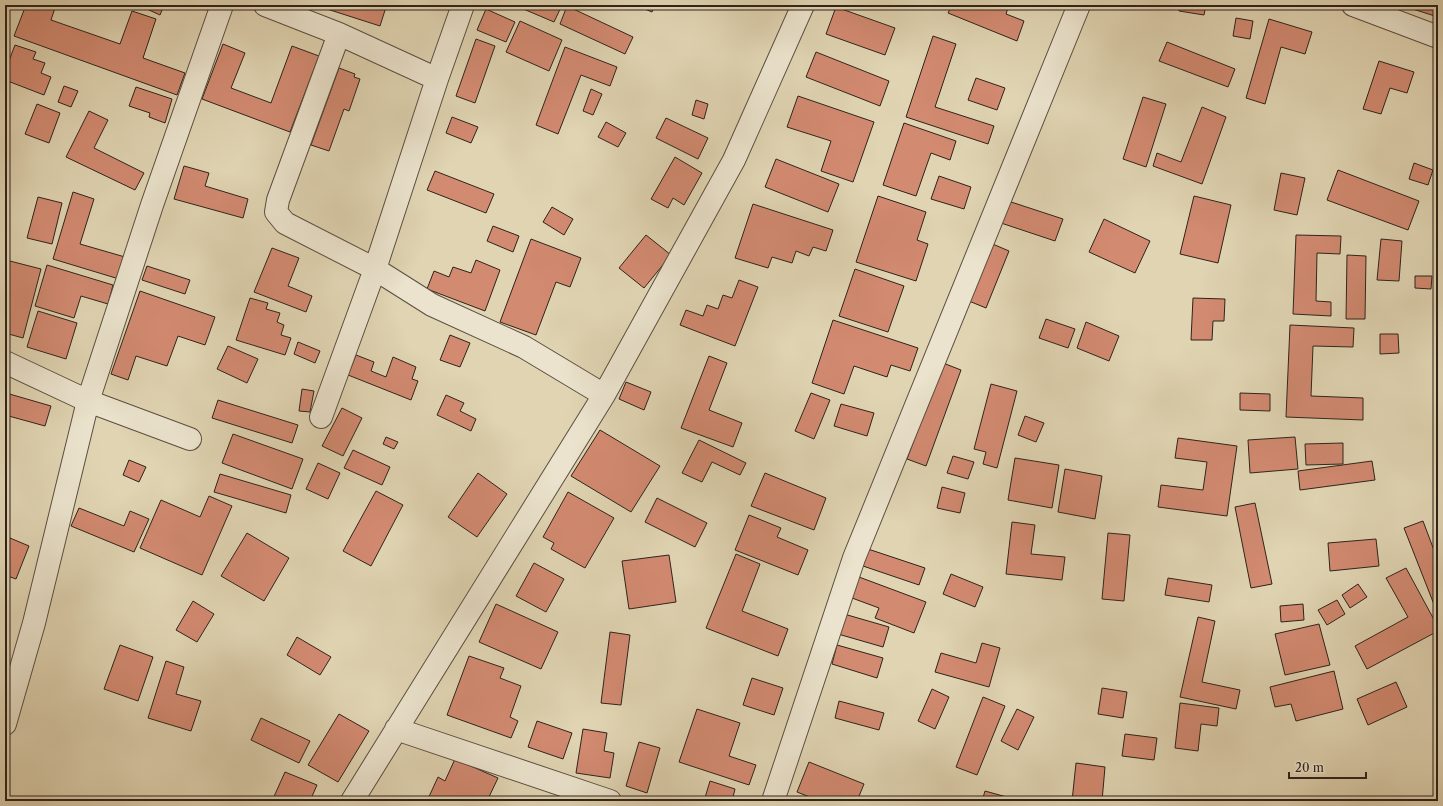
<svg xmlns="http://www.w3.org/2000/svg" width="1443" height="806" font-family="'Libre Caslon Text',serif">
<rect width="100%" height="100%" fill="#e0d4b2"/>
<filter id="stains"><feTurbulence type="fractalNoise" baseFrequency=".005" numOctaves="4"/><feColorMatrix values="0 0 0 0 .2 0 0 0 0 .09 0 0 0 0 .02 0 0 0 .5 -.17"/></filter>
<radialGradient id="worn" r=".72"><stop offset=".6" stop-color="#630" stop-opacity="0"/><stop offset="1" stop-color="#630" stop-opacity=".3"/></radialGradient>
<path fill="#d28a71" stroke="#2e231b" d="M26,5H56L51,20L120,44L132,11L156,19L143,58L185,73L177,95L14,36Z
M138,5H164L160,15Z
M329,5H380L386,7L380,26L327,9Z
M514,5H562L554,22Z
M635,5H655L652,12Z
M952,5H1009L1006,14L1024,21L1017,41L948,13Z
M1180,5H1206L1204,15L1179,11Z
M1400,5H1438V17Z
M567,6L633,37L625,54L560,24Z
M836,7L895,28L885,55L826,34Z
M486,9L515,22L506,42L477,30Z
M1236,18L1253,21L1250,39L1233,36Z
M1269,19L1312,32L1305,54L1281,47L1265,104L1246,98Z
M520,21L562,40L549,71L506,52Z
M933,36L956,44L935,107L994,126L988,144L906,117Z
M476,39L495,46L475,103L456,96Z
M1167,42L1235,69L1228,87L1159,61Z
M223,44L245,53L231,88L271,103L292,46L319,56L290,132L202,99Z
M15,45L36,52L33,59L45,63L41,73L51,77L44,95L5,80V71Z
M565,47L617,67L610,86L581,75L558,134L536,125Z
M816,52L889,81L880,106L806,77Z
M1379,61L1414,72L1407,93L1390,88L1381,114L1363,109Z
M339,68L355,74L354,77L360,79L349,111L344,109L329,151L311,145Z
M976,78L1005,88L997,110L968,100Z
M64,86L78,91L71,107L58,102Z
M136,87L172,99L165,123L149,117L150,113L129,106Z
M591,89L602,94L593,115L583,111Z
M798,96L874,122L853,182L821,171L831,141L787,127Z
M1143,97L1166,104L1146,167L1123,159Z
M696,100L708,104L704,119L692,115Z
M37,104L60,113L49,143L25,134Z
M1202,107L1226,117L1202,184L1153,166L1157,153L1181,162Z
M89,111L108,120L94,148L144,173L135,190L66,157Z
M452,117L478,127L471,143L446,133Z
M666,118L708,138L698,159L656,138Z
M606,122L626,133L618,147L598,137Z
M904,123L956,141L950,160L931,153L916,196L883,185Z
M675,157L702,173L684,205L673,198L668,208L651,199Z
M776,159L839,184L828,212L765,187Z
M1414,163L1433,170L1428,185L1409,179Z
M184,166L209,173L205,186L248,199L243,218L174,199Z
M1338,170L1419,201L1408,230L1327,200Z
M435,171L494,194L486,213L427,190Z
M1281,173L1305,178L1297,215L1274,210Z
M939,176L971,187L964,209L931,199Z
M73,192L94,199L80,244L125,257L119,279L53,259Z
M878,196L926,212L917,240L928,244L916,281L856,262Z
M1194,196L1231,205L1218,263L1180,254Z
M38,197L62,203L52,244L27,238Z
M1005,200L1063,219L1055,241L998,222Z
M753,204L833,230L826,251L813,247L809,256L796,251L792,263L772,257L768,268L735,258Z
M552,207L573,219L564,235L543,222Z
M1104,219L1150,241L1135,273L1089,252Z
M493,226L519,236L513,252L487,241Z
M646,235L671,255L644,288L619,268Z
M1296,235L1341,236L1340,254L1317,253L1316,301L1331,302V316L1293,314Z
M531,239L581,258L570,287L556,282L536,335L500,322Z
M1381,239L1402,241L1399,281L1377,280Z
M988,242L1009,251L986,308L964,299Z
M272,248L299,258L288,286L312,296L306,312L254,292Z
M1347,255L1366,256L1365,319H1346Z
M6,260L41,269L23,338L5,333Z
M476,260L500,270L485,311L427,289L434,271L449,277L453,267L471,273Z
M47,265L113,285L108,304L81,296L74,318L35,306Z
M147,266L190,280L185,294L142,280Z
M855,269L904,286L888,332L839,316Z
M1415,276H1432L1431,289L1415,288Z
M739,280L758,287L735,346L680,325L686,310L703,316L707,305L718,309L723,295L732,298Z
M140,291L215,317L205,345L178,336L167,366L136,356L128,380L111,374Z
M250,298L268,303L266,309L280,313L277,322L284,325L281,335L291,338L285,355L236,340Z
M1193,298L1225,299L1224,321H1213L1212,340H1191Z
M38,311L77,323L66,359L27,347Z
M1046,319L1075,329L1068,348L1039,338Z
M833,320L918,348L910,371L891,365L887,377L854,366L844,394L812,383Z
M1086,322L1119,336L1109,361L1077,348Z
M1290,325L1354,328L1353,347L1313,346L1311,396L1363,398V420L1286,417Z
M1380,334H1398L1399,353L1380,354Z
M450,335L470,343L460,367L440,360Z
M298,342L320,351L315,363L294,354Z
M228,346L258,359L247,383L217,369Z
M356,355L374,362L371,371L386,377L393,357L416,367L412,379L418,381L411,400L348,375Z
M709,356L727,363L709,410L742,423L733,447L681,428Z
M943,363L961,370L926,466L907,459Z
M626,382L651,392L644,410L619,399Z
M991,384L1017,391L997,468L983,464L986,452L974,449Z
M302,389L314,391L310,412L299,411Z
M6,393L51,406L45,426L5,415Z
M811,393L830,400L814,439L795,431Z
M1240,393L1270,394V411L1240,410Z
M446,395L464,403L460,411L476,419L471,431L437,415Z
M218,400L298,425L292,443L212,418Z
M841,404L874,413L867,436L834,426Z
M342,408L362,418L343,456L322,446Z
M1025,416L1044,423L1036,442L1018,435Z
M600,430L660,466L631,512L571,476Z
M233,434L303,459L292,489L222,463Z
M386,437L398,442L394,449L383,444Z
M1295,437L1298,469L1250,473L1248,440Z
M1178,438L1237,446L1227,516L1158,507L1161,485L1203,490L1207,462L1175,458Z
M699,440L746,463L740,475L712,462L702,482L682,473Z
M1343,443V464L1306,465L1305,444Z
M353,450L390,467L382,485L344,468Z
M953,456L974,462L968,479L947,473Z
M1015,458L1059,465L1052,508L1008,500Z
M129,460L146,467L139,482L123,475Z
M1372,461L1375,480L1300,490L1298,471Z
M318,463L340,473L328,499L306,489Z
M1065,469L1102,476L1095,519L1058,512Z
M478,473L507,494L477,537L448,517Z
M765,473L826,498L814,530L751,506Z
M220,474L291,495L286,513L214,492Z
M942,487L965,493L960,513L937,508Z
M376,491L403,505L371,566L343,551Z
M568,492L614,518L585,568L551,549L554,543L543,537Z
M209,496L232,506L202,575L140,548L161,500L200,517Z
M657,498L707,523L695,547L645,522Z
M1255,503L1272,584L1251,588L1235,507Z
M79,508L124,526L130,511L149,519L134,552L71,526Z
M749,515L781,528L777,537L808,550L798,575L735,550Z
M1423,521L1438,561V606L1435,607L1404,528Z
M1012,522L1035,525L1031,554L1065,557L1062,580L1006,574Z
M247,533L289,558L264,601L221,576Z
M1108,533L1130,535L1124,601L1102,599Z
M10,538L29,546L16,579L5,575V550Z
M1376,539L1379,566L1330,571L1328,543Z
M868,549L925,568L919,585L863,566Z
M736,554L760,564L742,611L788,629L778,656L706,628Z
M669,555L676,602L629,609L622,561Z
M534,563L564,579L546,612L516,596Z
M1406,568L1438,627V631L1367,669L1355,646L1408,617L1386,578Z
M951,574L983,587L975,607L943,594Z
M859,577L926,602L914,633L875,618L879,608L852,598Z
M1168,578L1212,585L1209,602L1165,595Z
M1358,584L1367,597L1350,608L1342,595Z
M1337,600L1345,614L1327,625L1318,610Z
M193,601L214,614L197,642L176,630Z
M496,604L558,632L541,669L479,642Z
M1303,604L1304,620L1281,622L1280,606Z
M844,614L889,627L883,647L838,634Z
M1198,617L1215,621L1202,682L1240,690L1236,709L1180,697Z
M1319,624L1330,665L1285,675L1275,634Z
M610,632L630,635L621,705L601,703Z
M297,637L331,657L320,675L287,655Z
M982,643L1000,648L989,687L935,672L941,653L976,663Z
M120,645L153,657L138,701L104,689Z
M837,645L883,658L877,678L832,664Z
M469,656L504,668L500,678L521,686L510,717L518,721L511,738L447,715Z
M166,661L184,667L176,694L201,701L191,731L148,718Z
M1334,671L1343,709L1296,721L1291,704L1275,707L1270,687Z
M752,678L783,688L774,715L743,705Z
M1396,682L1407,707L1368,725L1357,699Z
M1102,688L1127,692L1123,718L1098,714Z
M932,689L949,697L935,729L918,721Z
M983,697L1005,706L977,775L956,767Z
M839,701L884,713L879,730L835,718Z
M1180,703L1219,708L1217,726L1201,724L1198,751L1175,748Z
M697,709L740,723L729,756L756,765L749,785L679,762Z
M1017,709L1034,717L1018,750L1001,741Z
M339,714L369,731L338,782L308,765Z
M261,718L310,741L299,763L251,740Z
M537,721L572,733L563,759L528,747Z
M583,729L607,733L604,751L614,753L610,778L576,773Z
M1125,734L1157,738L1154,760L1122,756Z
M639,742L660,748L647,793L626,786Z
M455,759L498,778L487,801H427L438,777L445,781Z
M809,762L864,784L857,801H820L797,792Z
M1076,763L1105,767L1102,801H1072Z
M285,772L317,785L310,801H272Z
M710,781L735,789L732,801H704Z
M985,791L1021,801H982Z"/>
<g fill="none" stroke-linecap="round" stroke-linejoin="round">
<g stroke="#5a4f41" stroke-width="24">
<path id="minor" d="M265,5L339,34L437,79
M1353,5L1438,37
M339,34L278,200L276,212L285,223L375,269L432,305L524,347L604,395
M5,362L88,401L190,439
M321,417L375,269L437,79L463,5
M5,724L34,623L88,401L152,205L222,5
M396,729L610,801
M352,801L604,395L734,160L803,5
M773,801L854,558L1079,5"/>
</g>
<use href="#minor" stroke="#ebe3cd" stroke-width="22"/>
</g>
<rect width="1443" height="806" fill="none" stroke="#e0d4b2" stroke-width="20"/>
<rect x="6" y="6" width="1431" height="794" fill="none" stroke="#2e231b" stroke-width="2"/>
<rect x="10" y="10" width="1423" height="786" fill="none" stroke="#2e231b"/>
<path d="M1289 772v6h77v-6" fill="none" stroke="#2e231b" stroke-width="2"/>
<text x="1295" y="772" font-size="12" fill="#2e231b" stroke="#ebe3cd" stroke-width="3" paint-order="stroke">20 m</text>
<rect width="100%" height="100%" filter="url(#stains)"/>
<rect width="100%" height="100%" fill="url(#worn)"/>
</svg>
